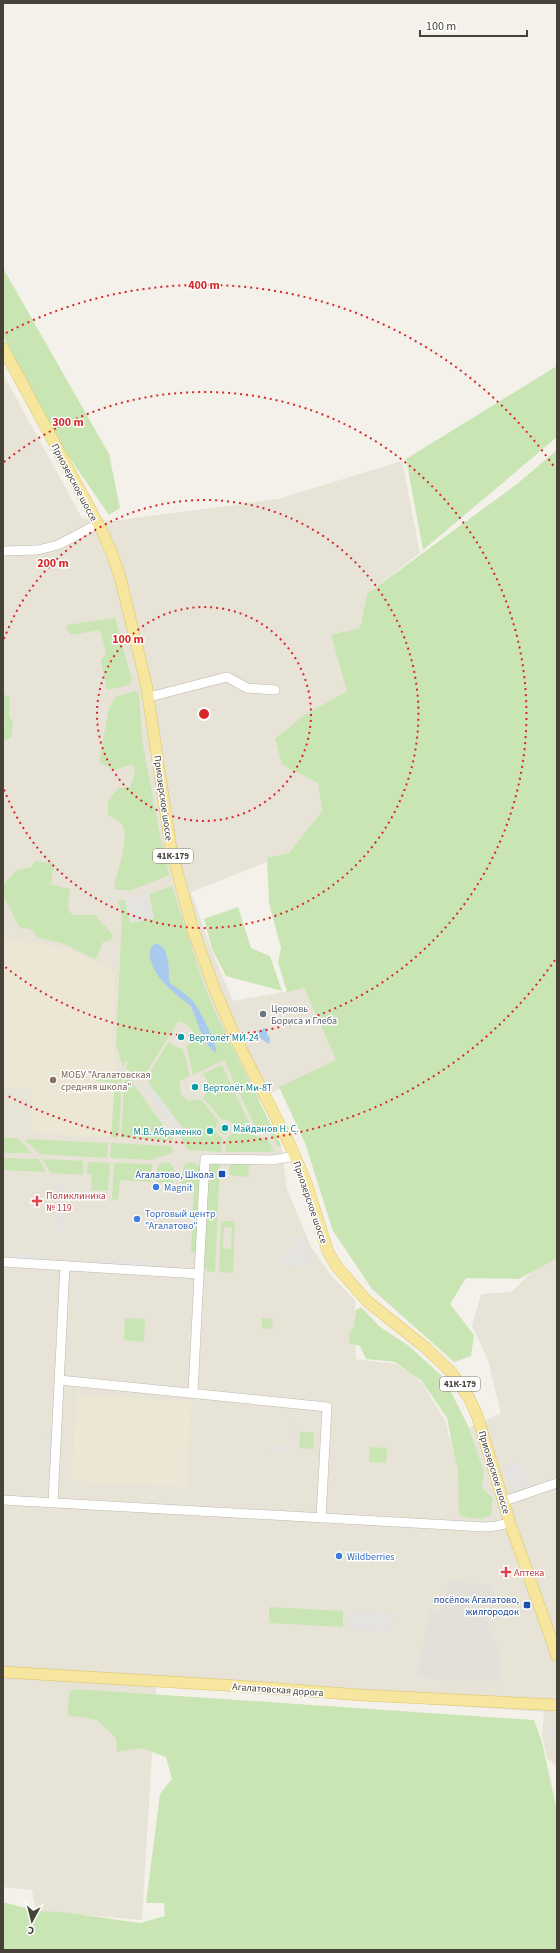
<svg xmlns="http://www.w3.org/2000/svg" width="560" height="1953" font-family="'Source Sans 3',sans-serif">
<rect width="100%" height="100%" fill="#f3f1e9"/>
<path fill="#e7e3d7" d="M3,374L82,518L113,521L278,499L402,461L420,553L367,594L347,691L306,714L282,765L318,783L322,811L289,853L191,892L213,954L233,1001L304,988L336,1060L258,1100L281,1145L287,1189L311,1247L330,1274L355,1300L356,1359L396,1364L413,1374L422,1383L446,1422L449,1438L501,1413L488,1360L472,1326L481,1294L512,1292L557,1246V1779L555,1765L547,1758L542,1735L544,1712L156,1686L142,1920L36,1911L32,1890L3,1887Z"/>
<path fill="#e3e0da" d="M449,1580L494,1586L492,1601L481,1599L478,1619L484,1616L501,1654V1681L442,1680L417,1676L430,1610L443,1612Z"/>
<path fill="#ebe7d4" d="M3,941L39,943L69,949L116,973L112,1044L116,1057L111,1137L30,1133L33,1088L3,1087Z
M76,1395L191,1401L187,1487L72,1481Z"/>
<path fill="#cae5b4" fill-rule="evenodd" d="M3,268L109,454L120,508L109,515L58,441L3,336Z
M557,366V437L423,550L406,459Z
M557,450V1258L519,1279L466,1278L450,1304L474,1335L471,1356L454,1362L372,1289L333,1231L305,1143L279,1087L336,1060L304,988L287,992L278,962L281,948L269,903L267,858L289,853L322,811L318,783L282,765L275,739L306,714L347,691L331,635L360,628L367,594L517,484Z
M115,618L132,680L129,685L107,690L101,660L106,654L100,630L70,635L66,625Z
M135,691L139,694L142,739L159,830L169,875L132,890H116L114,887C117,874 128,841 124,829C122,822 114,818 108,815V800L119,788L130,787L135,774L132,764L115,770L99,762L109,708L115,697Z
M3,693L10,698L9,716L13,723L11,737L3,742V726L5,725L3,714Z
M34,861L54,864L51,884L70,889L68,908L72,915H95L113,935L111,940L103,942L97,957L94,959L62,943L38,938L32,930L19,927L3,895V885L17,870L32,867Z
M172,886L203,982L216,1014L281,1145L278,1147L270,1132L265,1134L257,1131L224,1060L193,1075L187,1047L193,1038L192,1030L185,1023L178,1022L144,1076L137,1078L133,1073L125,1068L128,1063L126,1061L123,1067L116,1045L122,916L118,900H125L130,923L154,918L149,894ZM161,946L167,954L170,983L194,1002L210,1049C200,1037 199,1020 190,1007C188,1003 182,999 178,996C164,984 153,972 150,953Z
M238,907L251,948L270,956L282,991L226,976L212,949L204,919Z
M169,1041L173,1046L183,1049L190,1076L179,1082L181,1094L188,1101L200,1099L219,1121L215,1129L219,1136L223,1137L221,1152L188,1150L180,1136L184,1130L149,1084L148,1075Z
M222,1065L253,1131L233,1124L226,1119L222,1120L203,1098C210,1091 210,1080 202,1074Z
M99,1074L122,1075L119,1134L117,1138L111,1137L115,1083L96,1081Z
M125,1075L132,1082L173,1139L172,1141L121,1137Z
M223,1123H227L230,1127V1131L225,1135L220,1133L218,1129L220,1124L224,1130L226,1128Z
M234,1127L268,1140L274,1151L270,1152H225L227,1138L232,1133Z
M3,1138H18L32,1153H3Z
M27,1139L108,1143L107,1158L39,1154L26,1141Z
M111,1143L170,1146L173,1151C167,1158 159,1154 154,1160L110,1158Z
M3,1158L38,1159L46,1172L3,1170Z
M42,1159L83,1161V1175L51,1173Z
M88,1162L110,1163L108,1191L91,1190L92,1175L87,1174Z
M169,1162L174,1168L173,1183L156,1182L157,1168L159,1164Z
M191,1162L199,1166L201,1171L197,1253L191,1252L194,1185L181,1184L184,1165Z
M114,1163L152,1164L151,1182L120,1180L118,1200L112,1199Z
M213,1163L220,1164L215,1272L208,1271L203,1265L208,1167Z
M233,1163H246L249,1165L248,1177L230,1175L229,1167Z
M221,1221H235L233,1273L219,1272ZM224,1227L232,1228L231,1249L223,1248Z
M361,1307L380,1327L409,1346L444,1378L469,1428L484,1472L482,1488L493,1498L491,1515C481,1521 469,1519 459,1515L458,1471L447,1418L421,1380L395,1362L366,1359L360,1346L349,1343V1333L354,1327L356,1310Z
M125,1318L145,1319L144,1342L124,1340Z
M262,1318L273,1319L272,1329L262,1328Z
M300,1432H314L313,1449L299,1448Z
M370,1447L387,1448L386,1463L369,1462Z
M269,1607L343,1611V1627L269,1623Z
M75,1689L534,1720L542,1742L557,1811V1950H3V1902L36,1911L62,1912L140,1923L165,1916L164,1903H146L160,1794L172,1779L166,1757L141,1748L117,1752L116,1738L97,1720L67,1715L70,1691Z"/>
<path fill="#e5e3e0" d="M149,894L154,918L130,923L125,900Z
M149,1084L183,1130L178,1134L144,1088Z
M58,1185L64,1186L63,1236L56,1232Z
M302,1235L312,1260L287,1269L278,1260L289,1253L292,1247L293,1238Z
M15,1254L44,1255L47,1261L12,1259Z
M96,1258L154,1261L156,1268L89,1264Z
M291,1418H297L295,1445H290Z
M53,1429L51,1469L46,1463L47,1434Z
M272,1446H287L286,1452L271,1451Z
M522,1461L530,1485L513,1491L504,1467Z
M349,1611L393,1613L392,1632L348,1630Z
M553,1723H557L556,1742L547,1739Z"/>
<path fill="#a9caec" d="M155,944C171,944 168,972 170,983C178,989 186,994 193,1001C199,1008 218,1045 216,1053C201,1043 199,1023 191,1007C188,1003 183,1000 179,997C166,986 154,975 150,958C149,952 150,947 155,944Z
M265,1028L267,1029V1034L270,1038L269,1044L257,1036V1032Z"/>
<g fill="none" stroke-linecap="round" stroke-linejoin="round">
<g stroke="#beb9ac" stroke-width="10">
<path id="minor" d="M3,551L38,550L58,545L98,524
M149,697L227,677L247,688L275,690
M3,1262L199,1274
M59,1380L327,1407L321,1518
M193,1392L205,1159L272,1160L295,1156
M3,1500L485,1527L496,1526L510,1523
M504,1501L557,1483
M53,1503L65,1265"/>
</g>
<g stroke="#dcc56e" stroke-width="12">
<path id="major" d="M3,348L102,531L114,559L120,577L146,683L171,848L192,927L214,988L236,1039L291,1147L306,1182L328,1252L337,1267L367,1301L426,1348L451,1372L469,1398L477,1415L510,1523L557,1656
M3,1672L239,1686L361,1695L557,1705"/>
</g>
<use href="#minor" stroke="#fff" stroke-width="9"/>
<use href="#major" stroke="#f7e69d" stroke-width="11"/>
</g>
<g fill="none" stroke="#d62828" stroke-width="2" stroke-dasharray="2 4">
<circle cx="204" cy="714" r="107"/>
<path d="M4 639A214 214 0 1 1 4 789"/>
<path d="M4 462A322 322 0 1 1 4 966"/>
<path d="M555 960A429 429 0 0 1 6 1095M6 333A429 429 0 0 1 555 468"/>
</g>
<circle fill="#6b7280" stroke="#fff" stroke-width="1.5" cx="263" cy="1014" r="4"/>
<g fill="#0f9aa8" stroke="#fff" stroke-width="1.5">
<circle cx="181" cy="1037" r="4"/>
<circle cx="195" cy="1087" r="4"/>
<circle cx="225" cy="1128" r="4"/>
<circle cx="210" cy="1131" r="4"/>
</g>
<circle fill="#8d6e63" stroke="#fff" stroke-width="1.5" cx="53" cy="1080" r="4"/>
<g fill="#1a4fb4" stroke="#fff" stroke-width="1.5">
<rect x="218" y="1170" width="8" height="8" rx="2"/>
<rect x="523" y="1601" width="8" height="8" rx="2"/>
</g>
<g fill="#3f7fe0" stroke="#fff" stroke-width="1.5">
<circle cx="156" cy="1187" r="4"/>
<circle cx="137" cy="1219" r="4"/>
<circle cx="339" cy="1556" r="4"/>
</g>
<g fill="#e0444e" stroke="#fff" stroke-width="1.5">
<path d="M35 1195h4v4h4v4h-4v4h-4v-4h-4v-4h4z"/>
<path d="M504 1566h4v4h4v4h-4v4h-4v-4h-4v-4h4z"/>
</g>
<g text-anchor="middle" stroke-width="3" stroke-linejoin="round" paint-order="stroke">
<g fill="#fff" stroke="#7e7b74" stroke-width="1">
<rect x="153" y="849" width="40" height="14" rx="3"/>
<rect x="440" y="1377" width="40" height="14" rx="3"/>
</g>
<g font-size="9" font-weight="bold" fill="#464238">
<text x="173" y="859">41К-179</text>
<text x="460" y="1387">41К-179</text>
</g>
<g font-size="10" fill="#464238" stroke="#fff">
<text transform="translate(75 482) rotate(62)" y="4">Приозерское шоссе</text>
<text transform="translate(164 798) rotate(82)" y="4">Приозерское шоссе</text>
<text transform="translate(311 1202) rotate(71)" y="4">Приозерское шоссе</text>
<text transform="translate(495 1472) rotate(73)" y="4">Приозерское шоссе</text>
<text transform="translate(278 1689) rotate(4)" y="4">Агалатовская дорога</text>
</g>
<g font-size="10" fill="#5b616d" stroke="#fff" text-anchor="start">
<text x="271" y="1012">Церковь<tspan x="271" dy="12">Бориса и Глеба</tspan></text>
</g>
<g font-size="10" fill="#0d838f" stroke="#fff" text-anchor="start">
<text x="189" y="1041">Вертолет МИ-24</text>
<text x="203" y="1091">Вертолёт Ми-8Т</text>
<text x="233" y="1132">Майданов Н. С.</text>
<text x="202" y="1135" text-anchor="end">М.В. Абраменко</text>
</g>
<g font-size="10" fill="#785e54" stroke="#fff" text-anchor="start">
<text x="61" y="1078">МОБУ "Агалатовская<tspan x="61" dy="12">средняя школа"</tspan></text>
</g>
<g font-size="10" fill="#164399" stroke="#fff" text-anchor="end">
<text x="214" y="1178">Агалатово, Школа</text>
<text x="519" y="1603">посёлок Агалатово,<tspan x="519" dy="12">жилгородок</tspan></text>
</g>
<g font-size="10" fill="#366cbe" stroke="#fff" text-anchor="start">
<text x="164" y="1191">Magnit</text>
<text x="145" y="1217">Торговый центр<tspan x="145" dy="12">"Агалатово"</tspan></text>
<text x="347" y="1560">Wildberries</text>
</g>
<g font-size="10" fill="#be3a42" stroke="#fff" text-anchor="start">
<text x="46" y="1199">Поликлиника<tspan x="46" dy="12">№ 119</tspan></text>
<text x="514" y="1576">Аптека</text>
</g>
</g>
<circle cx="204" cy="714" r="6" fill="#d62828" stroke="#fff" stroke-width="2"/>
<g font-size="12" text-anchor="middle" font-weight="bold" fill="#d62828" stroke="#fff" stroke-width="3" stroke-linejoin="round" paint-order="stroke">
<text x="204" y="289">400 m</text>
<text x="68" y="426">300 m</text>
<text x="53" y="567">200 m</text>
<text x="128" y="643">100 m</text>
</g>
<rect width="560" height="1953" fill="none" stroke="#464238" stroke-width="8"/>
<g transform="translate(32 1921) rotate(187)" stroke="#ffffff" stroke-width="3" paint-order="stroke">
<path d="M0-3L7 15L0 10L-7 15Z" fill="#464238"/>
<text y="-6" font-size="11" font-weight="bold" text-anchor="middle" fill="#464238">С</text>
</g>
<path d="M420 30v6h107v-6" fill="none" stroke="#464238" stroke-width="2"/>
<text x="426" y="30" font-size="12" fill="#464238" stroke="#ffffff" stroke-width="3" paint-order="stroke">100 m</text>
</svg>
